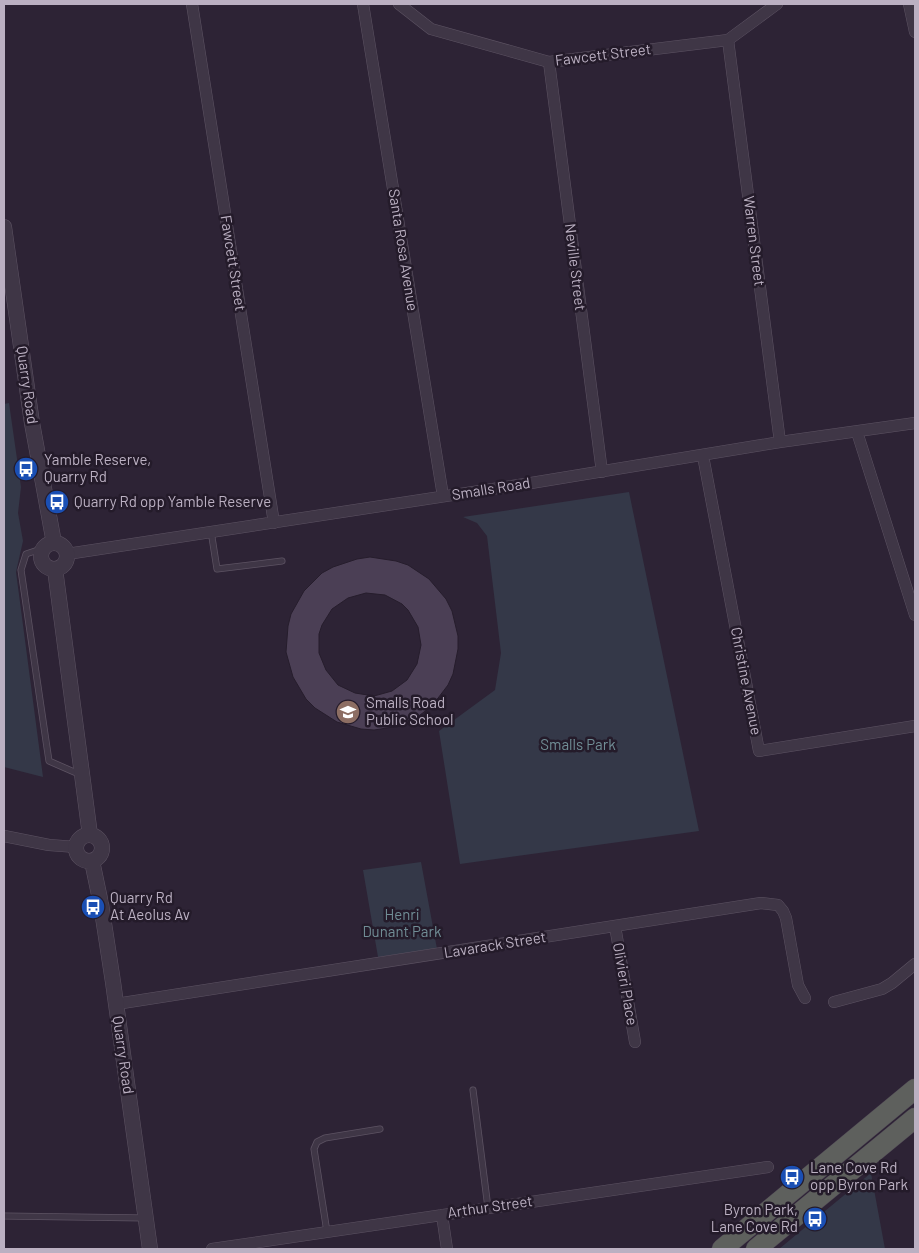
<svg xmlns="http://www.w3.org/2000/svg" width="919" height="1253" font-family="Barlow,sans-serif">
<rect width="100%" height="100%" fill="#2d2335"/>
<path fill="#343848" d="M9,403L21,487L18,513L23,541L16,572L43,777L4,767V404Z
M629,492L699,831L460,864L439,731L495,690L501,653L487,536L477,523L463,517Z
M421,862L437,949L378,957L363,870Z
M871,1173L885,1249H779Z"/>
<path fill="#4b3f55" stroke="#261d2c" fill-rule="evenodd" d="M370,557L396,561L408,565L429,579L446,599L452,611L458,636V649L453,674L448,685L432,706L412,721L400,726L374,730L361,729L337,722L315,708L306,699L293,677L286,652L288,626L291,614L304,591L322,573L333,567L357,559ZM366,593L385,595L402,604L408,610L418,627L421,645L417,664L407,680L392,691L374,696L355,693L338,685L326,670L319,653V634L322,625L332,609L348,598Z"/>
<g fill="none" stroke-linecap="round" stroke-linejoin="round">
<g stroke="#5d5363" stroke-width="7">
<path id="service" d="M211,531L217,569L282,561
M44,548L26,554L21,570L46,741L49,761L81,775
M473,1090L488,1208
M4,1216L145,1218
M327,1232L314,1149L317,1142L325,1138L380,1129"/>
</g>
<g stroke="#5d5363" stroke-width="12">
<path id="minor" d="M192,4L274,523
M363,4L443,496
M399,4L431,29L549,62L728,40L777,4
M909,4L915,32
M728,40L780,442
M549,62L602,472
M857,432L915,615
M703,456L759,751L915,726
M67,554L525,484L780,442L915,423
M4,836L49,845L76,847
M615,926L635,1042
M834,1002L882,989L892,983L915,964
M116,1004L761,903L778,905L783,911L786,918L798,985L805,998
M442,1215L447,1249
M212,1249L768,1167"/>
</g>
<g stroke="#5d5363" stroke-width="16">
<path id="tertiary" d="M4,227L32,423L54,543
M41 556a13 13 0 1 1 26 0a13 13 0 1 1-26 0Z
M55,569L90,835
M76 848a13 13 0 1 1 26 0a13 13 0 1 1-26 0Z
M92,861L101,904L113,982L150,1249"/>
</g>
<g stroke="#4a4050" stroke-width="21">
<path id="trunk" d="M722,1249L915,1089
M756,1249L915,1118"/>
</g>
<use href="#service" stroke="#3f3646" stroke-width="5.5"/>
<use href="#minor" stroke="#3f3646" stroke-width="11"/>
<use href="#tertiary" stroke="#3f3646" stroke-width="15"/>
<use href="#trunk" stroke="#5e605d" stroke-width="20"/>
</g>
<defs>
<g id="bus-disc" transform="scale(1.25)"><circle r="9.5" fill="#1a4fb4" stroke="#241b2a"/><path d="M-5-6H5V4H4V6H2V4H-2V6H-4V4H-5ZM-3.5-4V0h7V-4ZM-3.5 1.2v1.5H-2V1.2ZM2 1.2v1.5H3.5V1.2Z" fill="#fff"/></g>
<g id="school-disc" transform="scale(1.25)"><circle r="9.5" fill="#8d6e63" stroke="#241b2a"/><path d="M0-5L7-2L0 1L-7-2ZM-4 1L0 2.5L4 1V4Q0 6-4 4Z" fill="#fff"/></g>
</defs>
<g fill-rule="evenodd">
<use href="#bus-disc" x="26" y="469"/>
<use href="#bus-disc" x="57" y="502"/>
<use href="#school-disc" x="348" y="712"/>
<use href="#bus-disc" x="93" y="907"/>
<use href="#bus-disc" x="792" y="1177"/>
<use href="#bus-disc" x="815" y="1219"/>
</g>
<g text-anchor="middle" stroke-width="5" stroke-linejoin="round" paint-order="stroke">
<g font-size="15" fill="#bbb0c2" stroke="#241b2a">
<text transform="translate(603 55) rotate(-7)" y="5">Fawcett Street</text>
<text transform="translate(754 241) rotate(83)" y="5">Warren Street</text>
<text transform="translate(403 250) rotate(81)" y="5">Santa Rosa Avenue</text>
<text transform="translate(233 263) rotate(81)" y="5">Fawcett Street</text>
<text transform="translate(575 267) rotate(83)" y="5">Neville Street</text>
<text transform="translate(27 385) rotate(82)" y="5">Quarry Road</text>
<text transform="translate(491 489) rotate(-9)" y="5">Smalls Road</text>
<text transform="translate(746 681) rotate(79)" y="5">Christine Avenue</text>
<text transform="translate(495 945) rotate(-9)" y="5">Lavarack Street</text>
<text transform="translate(625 984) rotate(80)" y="5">Olivieri Place</text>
<text transform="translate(123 1055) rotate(82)" y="5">Quarry Road</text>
<text transform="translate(490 1207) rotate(-8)" y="5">Arthur Street</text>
</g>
<g font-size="15" fill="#bbb0c2" stroke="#241b2a" text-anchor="start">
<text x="44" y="465">Yamble Reserve,<tspan x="44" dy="17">Quarry Rd</tspan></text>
<text x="74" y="507">Quarry Rd opp Yamble Reserve</text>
<text x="366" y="708">Smalls Road<tspan x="366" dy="17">Public School</tspan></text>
<text x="110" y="903">Quarry Rd<tspan x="110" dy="17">At Aeolus Av</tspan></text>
<text x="810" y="1173">Lane Cove Rd<tspan x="810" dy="17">opp Byron Park</tspan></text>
<text x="798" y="1215" text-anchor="end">Byron Park,<tspan x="798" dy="17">Lane Cove Rd</tspan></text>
</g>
<g font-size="15" fill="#718e96" stroke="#241b2a">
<text x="578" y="750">Smalls Park</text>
<text x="402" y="920">Henri<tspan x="402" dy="17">Dunant Park</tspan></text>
</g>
</g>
<rect width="919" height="1253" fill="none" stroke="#bbb0c2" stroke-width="10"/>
</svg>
